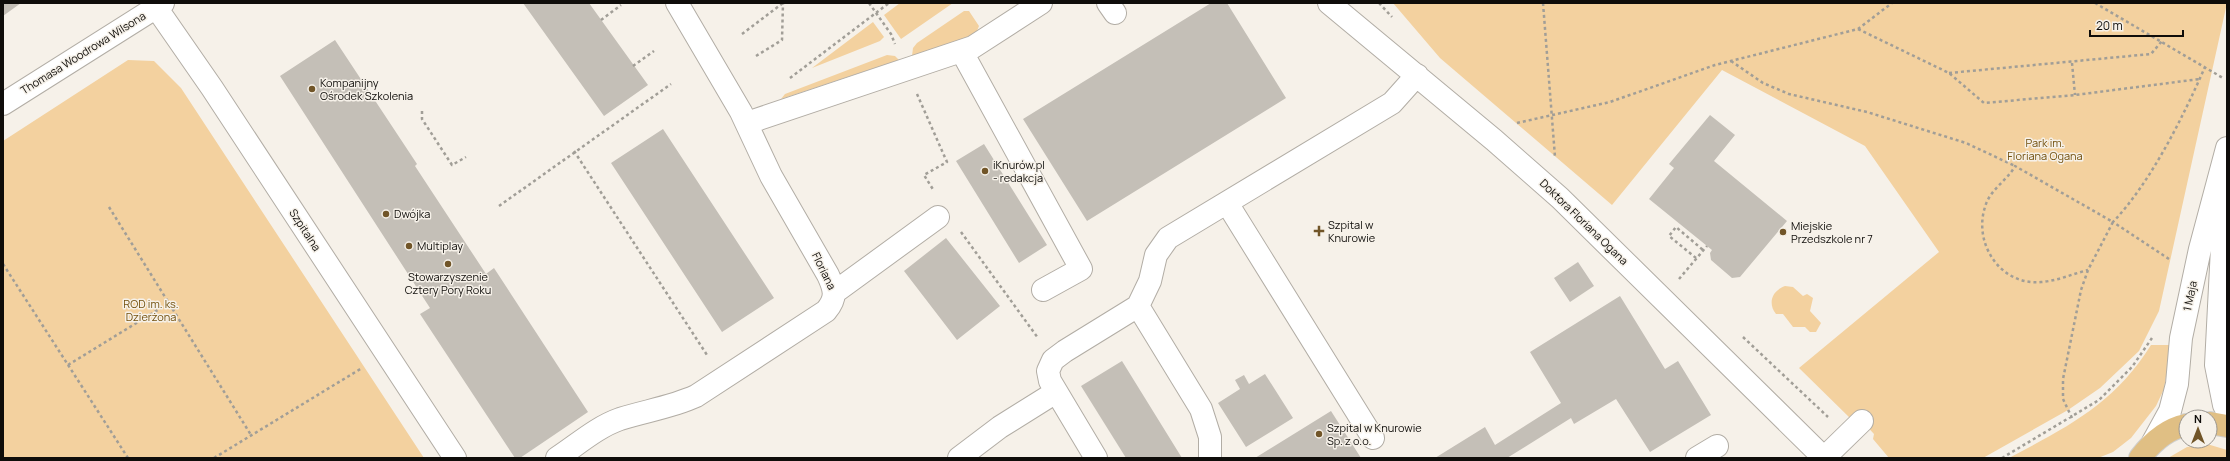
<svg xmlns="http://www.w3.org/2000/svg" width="2230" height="461" font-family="Manrope,sans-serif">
<rect width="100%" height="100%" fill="#f6f1e9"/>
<path fill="#f3d19f" d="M900,3H953L901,39L884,15Z
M1393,3H2227L2159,311L2139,351L2100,388L2068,410L1983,458H1889L1873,439L1874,434L1862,421L1851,419L1799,368L1939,252L1865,146L1722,70L1612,205L1440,58Z
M964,11H969L979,26L977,31L966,38L912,56L913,48L917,43Z
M873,22L884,37L880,41L812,68Z
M887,55L895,56L899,60L781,99L785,94Z
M128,60L154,61L181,88L424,458H3V141Z
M1785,286L1793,287L1803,296L1807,294L1813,298L1810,311L1821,323L1816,332H1810L1805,327H1793L1783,314H1776C1768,304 1771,291 1785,286Z
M2151,345H2171L2164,389L2156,406L2131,438L2113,452L2098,458H2009C2069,426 2114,404 2151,345Z
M2207,444L2227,450V458H2168L2187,447Z"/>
<path fill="#c4bfb7" d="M3,3H21L3,16Z
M523,3H589L648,85L604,116Z
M1211,3H1227L1286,98L1087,221L1023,119Z
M335,40L417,164L415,166L486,274L494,268L588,412L520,458H515L420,314L430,308L280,76Z
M1710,115L1735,135L1714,161L1787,221L1740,277L1732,278L1711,260L1710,253L1712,250L1649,199L1674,168L1669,164Z
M663,129L774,298L722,332L611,163Z
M984,144L1047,245L1019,263L956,161Z
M946,238L1000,306L957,340L904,271Z
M1578,262L1594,286L1570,302L1554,278Z
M1620,296L1665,369L1678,361L1711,415L1650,452L1616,399L1574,424L1571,418L1507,458H1435L1485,427L1495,445L1561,403L1530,352Z
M1122,361L1182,458H1126L1081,386Z
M1265,374L1293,418L1246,447L1218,403L1240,389L1235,380L1244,375L1249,384Z
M1331,411L1361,458H1255Z"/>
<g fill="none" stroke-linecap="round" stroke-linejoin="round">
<g stroke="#b2ada5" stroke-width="24">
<path id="minor" d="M153,3L212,88L455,458
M1108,3L1115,13
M1329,3L1494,140L1560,198L1824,458L1862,421
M962,52L1081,269L1043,290
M3,104L163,3
M747,123L973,47L1041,3
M2225,189L2216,365L2224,405L2227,410
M1227,203L1373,438
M835,292L938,217
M2153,442L2170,411L2177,384L2181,338L2200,249L2227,148
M557,458C577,445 597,427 620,419C645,411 672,407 696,396L826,311C837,298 835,290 828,275L771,176L741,112L677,3
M959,458L1000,427L1056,392
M1096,458L1050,381L1048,371L1053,360L1065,351L1138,306
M1210,458V437L1201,409L1138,306L1150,281L1156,255L1168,238L1392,103L1417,75
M1697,458L1717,446"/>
</g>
<g stroke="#cfcfce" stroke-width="24">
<path id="major" d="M2210,423L2227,426
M2140,458C2152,442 2166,429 2186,425"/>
</g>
<path stroke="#a19e97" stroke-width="2.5" stroke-dasharray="3 3" stroke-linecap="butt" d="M869,3L891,34L895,44
M1379,3L1392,17
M1543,3L1555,157
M2095,3L2223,78
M601,20L621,5
M1858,29L1949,73L1984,103L2075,95L2200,79
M742,34L783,3
M756,56L782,40L783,3
M1731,61L1763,83L1789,94L1867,112L1966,143L2015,166
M2072,63L2075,95
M633,66L654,51
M1949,73L2151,54L2162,41
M790,78L889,3
M917,94L947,162L924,175L934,191
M422,111V119L452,165L466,157
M1517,123L1610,102L1715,65L1858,29L1892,3
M574,151L707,355
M499,206L671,84
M109,207L251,435
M961,232L1038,338
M1696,258L1669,236L1676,227L1703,250
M2169,259L2113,222C2151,182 2183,117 2205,67
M3,264L128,458
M1679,279L1707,246
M1743,337L1828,417
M68,365L169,303
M2072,418L2063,399V379L2081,290L2088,270L2113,222L2015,166C2007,181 1990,189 1985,207C1973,244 2001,286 2041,282C2057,281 2072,274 2088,270
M214,458L362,368
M2002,458L2099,400L2132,367L2152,338"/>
<use href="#minor" stroke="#fff" stroke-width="22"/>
<use href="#major" stroke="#e0bf84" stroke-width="22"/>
</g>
<g fill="#715528" stroke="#f6f1e9" stroke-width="1.5">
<circle cx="312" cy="89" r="4"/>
<circle cx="985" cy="171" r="4"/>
<circle cx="386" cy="214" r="4"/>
<path d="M1317 225h4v4h4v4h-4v4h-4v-4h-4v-4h4z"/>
<circle cx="1783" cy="232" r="4"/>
<circle cx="409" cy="246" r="4"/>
<circle cx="448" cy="264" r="4"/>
<circle cx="1319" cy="434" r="4"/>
</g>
<g text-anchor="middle" stroke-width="3" stroke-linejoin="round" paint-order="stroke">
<g font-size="11" fill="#0f0d0a" stroke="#f6f1e9">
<text transform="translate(83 53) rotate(-32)" y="4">Thomasa Woodrowa Wilsona</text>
<text transform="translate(1584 222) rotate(44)" y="4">Doktora Floriana Ogana</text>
<text transform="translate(305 230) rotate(57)" y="4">Szpitalna</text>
<text transform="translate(824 271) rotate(64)" y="4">Floriana</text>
<text transform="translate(2190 296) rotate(-78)" y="4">1 Maja</text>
</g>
<g font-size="11" fill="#0f0d0a" stroke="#f6f1e9" text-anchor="start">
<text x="320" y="87">Kompanijny<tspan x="320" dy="13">Ośrodek Szkolenia</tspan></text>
<text x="993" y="169">iKnurów.pl<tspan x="993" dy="13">- redakcja</tspan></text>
<text x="394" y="218">Dwójka</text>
<text x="1328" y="229">Szpital w<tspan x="1328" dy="13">Knurowie</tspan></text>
<text x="1791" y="230">Miejskie<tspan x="1791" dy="13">Przedszkole nr 7</tspan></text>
<text x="417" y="250">Multiplay</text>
<text x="448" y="281" text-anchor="middle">Stowarzyszenie<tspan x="448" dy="13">Cztery Pory Roku</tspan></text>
<text x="1327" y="432">Szpital w Knurowie<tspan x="1327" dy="13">Sp. z o.o.</tspan></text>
</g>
<g font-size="11" fill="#73510e" stroke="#f6f1e9">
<text x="2045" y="147">Park im.<tspan x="2045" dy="13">Floriana Ogana</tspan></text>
<text x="151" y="308">ROD im. ks.<tspan x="151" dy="13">Dzierżona</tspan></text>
</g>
</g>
<rect width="2230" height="461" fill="none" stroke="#0f0d0a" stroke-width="8"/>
<g transform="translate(2198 429)"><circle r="19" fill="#f6f1e9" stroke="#9a9690"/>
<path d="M0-3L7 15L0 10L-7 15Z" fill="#715528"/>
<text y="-6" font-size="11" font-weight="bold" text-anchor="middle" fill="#0f0d0a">N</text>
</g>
<path d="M2090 30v6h93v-6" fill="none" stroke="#0f0d0a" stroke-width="2"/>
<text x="2096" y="30" font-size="12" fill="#0f0d0a" stroke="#f6f1e9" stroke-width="3" paint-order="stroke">20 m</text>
</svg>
